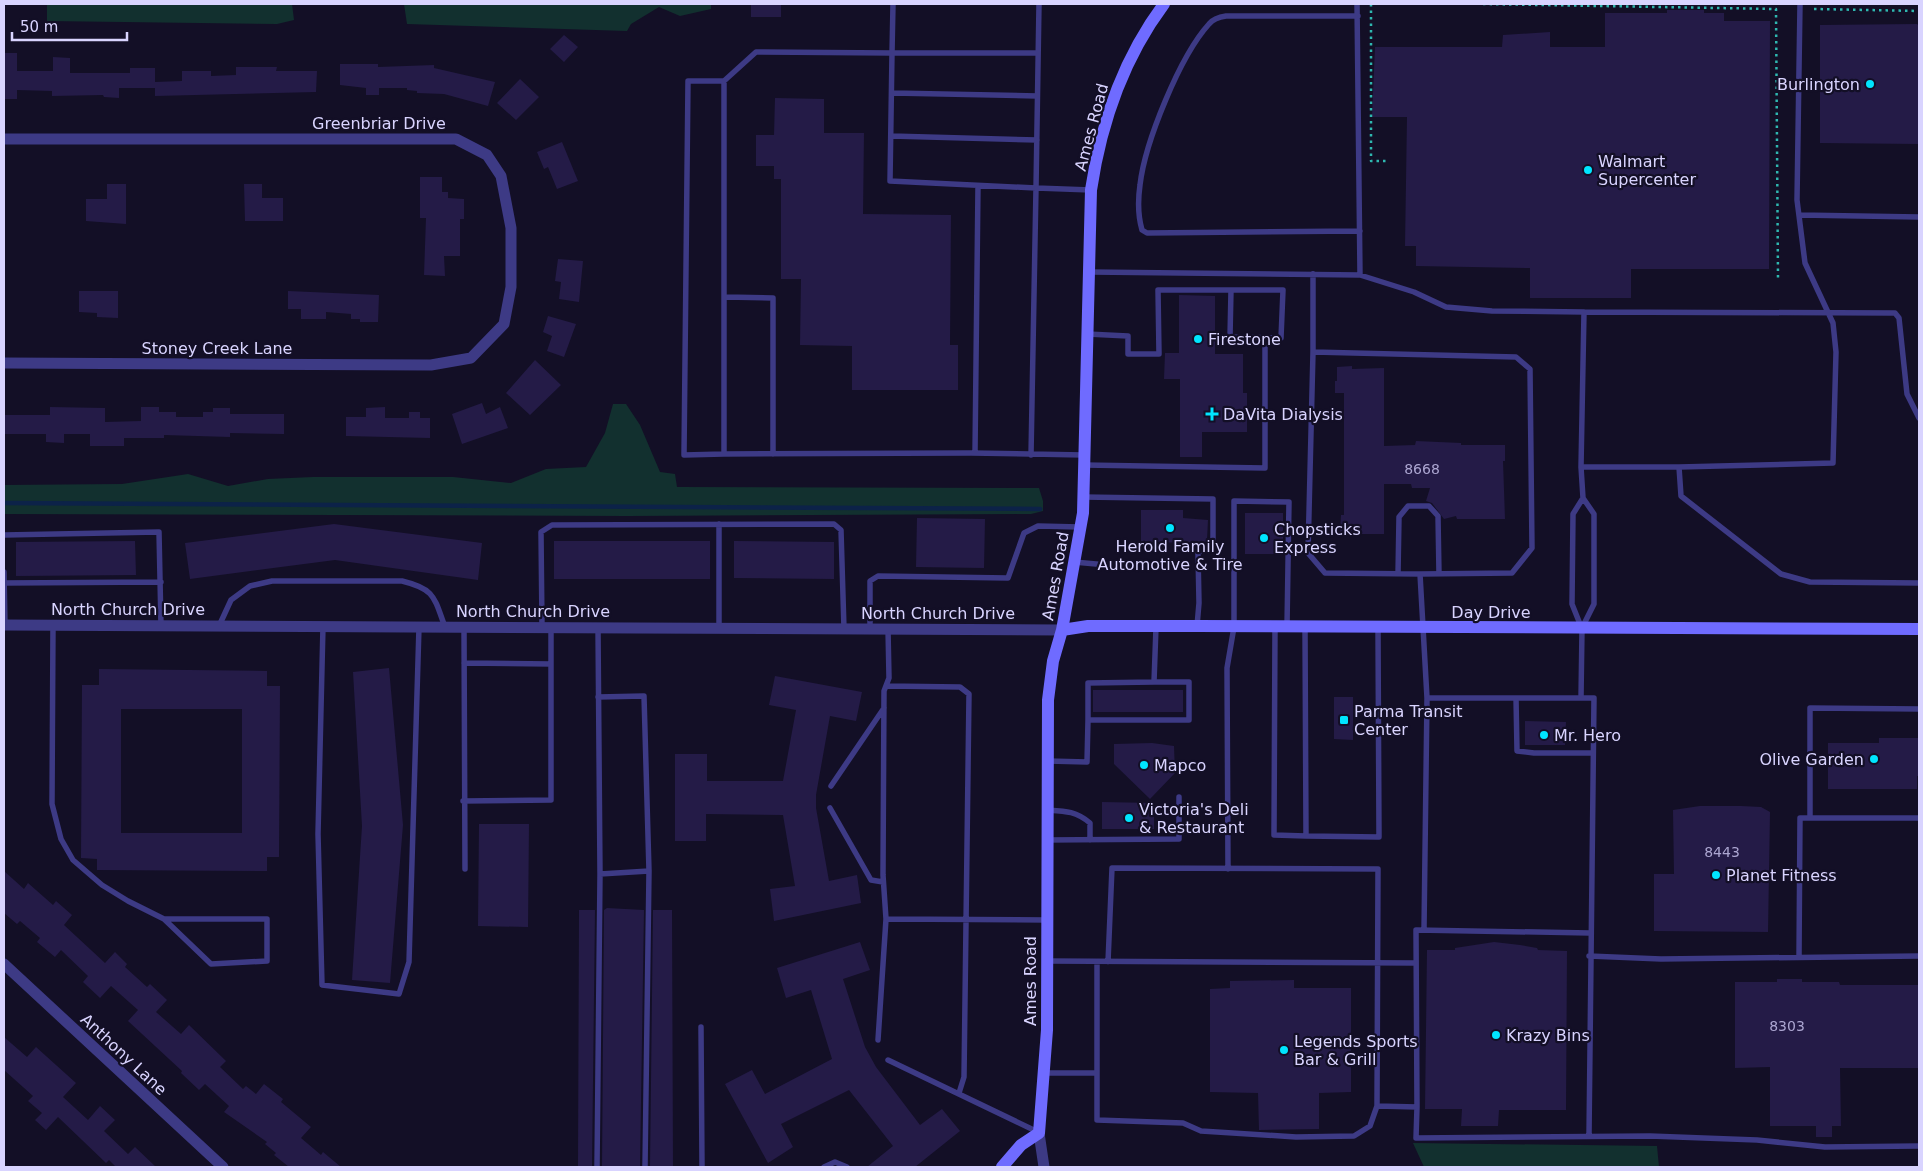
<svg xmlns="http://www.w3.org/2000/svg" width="1923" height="1171" font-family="'DejaVu Sans',sans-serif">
<rect width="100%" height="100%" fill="#130f26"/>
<path fill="#12302f" d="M47,4H292L294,20L277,24L47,21Z
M404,4H711V9L680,16L659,7L631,24L627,31L407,24Z
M613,404H626L640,425L660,472L675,474L677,487L1039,488L1043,501V511L1031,514L627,516L4,514V485L122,484L188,474L228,486L268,479L313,477H453L511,483L546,469L586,467L605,433Z
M1413,1143L1657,1146L1659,1167H1424Z"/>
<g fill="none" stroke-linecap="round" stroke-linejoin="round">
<path stroke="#0c2248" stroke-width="4.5" d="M4,503L1040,509"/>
</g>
<path fill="#241b47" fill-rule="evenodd" d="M751,4H781V17H751Z
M1667,10H1704V13H1724V21H1770L1769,269H1631V298H1530V268L1416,266V246H1405L1407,117H1372L1375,47H1502L1503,35L1550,32V47H1605V13H1667Z
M1917,24L1919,26V144L1820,143V25Z
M564,35L578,47L564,62L550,49Z
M4,53H17V71H53V57L70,58V73H130V68H155V88H119V98L104,97L103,95L52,96V91L17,90V99H4Z
M340,64H378V67L434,65V68L495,82L488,106L444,94L417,93V91L407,90V88H379V95H366V88L340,85Z
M236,67H277L276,71H317L316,92L155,96V82L182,81V71H211V76L236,75Z
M520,79L539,97L516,120L497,103Z
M775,98L824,99V133H864L863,214L951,215L950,345H958V390H852V346L800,345L801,279H781V179H774V166H756V135H774Z
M562,142L578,181L557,189L548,167L544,169L537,152Z
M420,177H442V192H448V198L464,199V219H460V256H444L445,276L424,275L426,218H420Z
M107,184H126V224L86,221V199H107Z
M244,184H262V198H283V221H245Z
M558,259L583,261L579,302L559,299L561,282L555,281Z
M79,291H118V318L97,317V313L79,312Z
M288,291L379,295L378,322H360V319H351V314L326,312V319H301V309H288Z
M1179,295L1215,296V354H1243V393H1247V432H1202V457H1180V379H1164L1165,353H1179Z
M548,316L576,324L564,357L547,351L552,336L543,332Z
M535,360L561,385L530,415L506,393Z
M1352,366V369L1384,368V446L1415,445L1416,441L1461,443V445H1505V461H1503L1505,519H1457L1456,516L1444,519L1432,503L1426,501L1430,488H1412L1411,484H1384V534H1340L1341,515H1344V393H1335V381H1337V367Z
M482,403L486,414L500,407L508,428L462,444L452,414Z
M50,407L105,408V422L141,421V407H159V412H176V417H203V412H213V408H230V414H284V434L230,433V437L164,435V438H124V446H90V434H64V443L46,442V434H4V415H50Z
M385,407V418H409V412H420V418H430V438L346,436V417H366V408Z
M1141,510H1183V518L1208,520L1207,540L1204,543L1141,542Z
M1245,513H1283V554H1245Z
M917,518L985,519L984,568L916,567Z
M334,524L482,543L478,580L335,560L190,579L185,543Z
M135,541L136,575L16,576V542Z
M554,541H710V579H554Z
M734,541L834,542V579L734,578Z
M389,668L403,825L390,983L352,980L362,826L353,672Z
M99,669L267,671V686H280L279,857H267V871L97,870V859L81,858L82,685H99ZM121,709H242V833H121Z
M775,676L862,692L856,721L830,716L816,795V808L829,881L857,875L861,903L774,921L770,889L795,886L783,815L706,814V841H675V754H707V781H783L796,710L769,705Z
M1093,690H1183V712H1093Z
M1334,697H1353V740L1334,739Z
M1525,721L1566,722L1565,745H1525Z
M1879,738H1919V776H1917V789H1828V743H1879Z
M1152,743L1174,746L1175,773L1150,799L1114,764V744Z
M1102,802L1154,803V829H1102Z
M1700,806H1741L1761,807L1770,812L1768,932L1654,931V874H1674L1673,810Z
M479,824H529L528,927L478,926Z
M4,871L24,889L28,883L53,905L56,901L72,915L64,925L105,963L115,952L127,964L125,967L147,987L150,984L167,1000L156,1012L181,1034L189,1025L226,1061L220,1067L243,1089L246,1086L256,1094L264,1084L283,1099L281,1102L311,1127L301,1138L321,1155L323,1152L341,1167H289L274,1155L276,1153L265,1144L267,1142L224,1112L229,1106L205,1084L199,1090L181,1073L182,1071L128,1021L138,1010L111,986L100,998L83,982L88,976L61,950L55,957L37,942L40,938L20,921L17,924L4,913Z
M607,908L644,910L640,1167H602L604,910Z
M579,910H595L592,1167H578Z
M653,910H672L673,1167H650Z
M860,942L870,970L843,979L865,1047L876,1067L920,1125L942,1109L960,1131L915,1167H867L893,1146L849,1090L781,1124L793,1147L768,1163L725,1084L752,1070L765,1094L832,1059L811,990L786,998L777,968Z
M1494,942L1520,945L1537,948L1538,950L1567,951L1566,1110H1499L1498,1126H1461L1462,1109H1425L1427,950H1455V948Z
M1777,979H1802V982H1839L1840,985H1919V1068H1840L1841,1126H1832V1137H1816V1126H1770V1067L1735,1068V982H1777Z
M1294,980V988H1351V1092L1319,1093V1129L1259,1130L1258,1093L1210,1092V989L1230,988V981Z
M4,1037L27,1057L36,1047L76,1083L63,1097L88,1120L100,1106L115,1120L104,1131L128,1154L135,1147L156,1167H116L109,1160L106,1163L58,1117L46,1130L35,1120L42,1113L28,1101L33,1096L4,1070Z"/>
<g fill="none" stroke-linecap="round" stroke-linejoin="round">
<path stroke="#2fb8b0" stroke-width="2.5" stroke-dasharray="2.5 4" stroke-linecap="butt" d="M1371,4V161H1389
M1483,4L1776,9L1778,278
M1814,9L1919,11"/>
<path stroke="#3d3a85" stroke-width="5.5" d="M1039,4L1036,188L1091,190
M1357,4L1360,275
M1358,16H1226C1219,17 1213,19 1209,24C1180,56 1145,142 1140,185C1138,199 1138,216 1142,230L1147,233L1360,231
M724,81V454L971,453L1084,455
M892,93L1037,96
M891,136L1037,140
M1799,215L1919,217
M1090,272L1360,275L1414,292L1446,307L1492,311L1584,312L1581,467L1583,498L1594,514V604L1583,626
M725,297L773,298V454
M1584,312L1895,313L1899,318L1907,394L1919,418
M1087,334L1128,336V354H1159L1158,290H1283L1281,338L1230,337L1231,290
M1313,352V274
M975,453L978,186
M724,454L684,455L688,81H724L756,52L892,53L893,4
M1031,455L1036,188L890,181L892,53H1038
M1084,465L1265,468V338
M1581,467H1679L1681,496L1781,574L1810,582L1919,583
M1679,467L1833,463L1836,352L1833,323L1805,263L1797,200L1800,4
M1083,497L1213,499V542L1198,553L1199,603L1197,626
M719,524V628
M4,535L159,532L161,626
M1074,562L1118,566
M4,572L5,625
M1398,574L1399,517L1408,506H1429L1438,516L1439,574
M1420,574L1325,573L1308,553L1313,352L1516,357L1530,369L1532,548L1512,573L1420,574L1427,698L1424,930
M4,583L161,582
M53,625L52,804L61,839L73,860L102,885L128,901L164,919H267V961L211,964L164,919
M219,626L231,600L250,586L272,581H402C435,589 434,597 445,627
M323,626L318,834L322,985L399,994L409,962L419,627
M464,627L465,869
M542,627L541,532L552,525L834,524L841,530L844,629
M1275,627L1274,835L1306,836
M598,628L600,874L649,871L644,696L598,697
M1305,628L1306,836L1379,837L1378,628
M870,629V581L878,576L1008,578L1024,533L1038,526L1080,527
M464,663L551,664
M1154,682H1189V720H1088V683L1154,682L1156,627
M886,686L960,687L969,694L964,1077L959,1093
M1427,698H1594L1589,1136
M1516,698L1517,751L1534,753H1593
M1581,698L1582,629L1572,604L1573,514L1583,498
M1048,761L1087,762L1088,720
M831,786L884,708
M463,801L551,800V627
M830,808L871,880L883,882
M1047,810C1065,811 1076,811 1090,823V840
M1810,818V708L1919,709
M1046,840L1179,839V797
M1228,869L1227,668L1234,627V501L1289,502L1287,626
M886,919L1047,920
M1589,956L1661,959L1919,956
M1799,957L1800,818H1919
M1047,961L1416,963
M1097,962V1120L1183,1123L1201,1131L1296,1137L1354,1136L1370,1126L1377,1106L1378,869L1112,868L1108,962
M701,1027L702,1167
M878,1040L886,919L883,875L884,691L889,678L888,629
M888,1060L1038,1132
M1044,1073H1097
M1377,1106L1417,1107L1416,1138L1650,1136L1757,1140L1825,1147L1919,1146
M1417,1107L1416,930L1590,933
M597,1167L600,874
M645,1167L649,871
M824,1167L835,1162L847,1167"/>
<path stroke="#3d3a85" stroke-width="11" d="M4,139H456L487,155L501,176L511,228V287L504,324L471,358L431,365L4,363
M4,625L1062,630
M4,964L223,1167
M1039,1133L1044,1167"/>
<path stroke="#6f6bff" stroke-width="12" d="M1062,630L1088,626H1197L1919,629
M1002,1167L1021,1145L1039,1133L1047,1030L1048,700L1053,661L1062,630L1083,513L1091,190C1101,123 1123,59 1164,4"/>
</g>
<g fill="#00e5ff" stroke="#130f26" stroke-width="2">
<circle cx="1870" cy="84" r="5"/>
<circle cx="1588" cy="170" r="5"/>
<circle cx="1198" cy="339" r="5"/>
<path d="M1209.5 406.5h5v5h5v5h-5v5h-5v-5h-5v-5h5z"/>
<circle cx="1170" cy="528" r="5"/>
<circle cx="1264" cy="538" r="5"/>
<rect x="1339" y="715" width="10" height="10" rx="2.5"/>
<circle cx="1544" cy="735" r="5"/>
<circle cx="1874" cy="759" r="5"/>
<circle cx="1144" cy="765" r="5"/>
<circle cx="1129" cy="818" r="5"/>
<circle cx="1716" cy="875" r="5"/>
<circle cx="1496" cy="1035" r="5"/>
<circle cx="1284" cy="1050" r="5"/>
</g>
<g text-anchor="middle" stroke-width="4.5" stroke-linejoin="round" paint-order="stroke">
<g font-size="14" fill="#aca6d1">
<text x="1422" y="474">8668</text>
<text x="1722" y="857">8443</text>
<text x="1787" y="1031">8303</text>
</g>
<g font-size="16" fill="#d9d4ff" stroke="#130f26" text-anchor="start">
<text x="1860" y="90" text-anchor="end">Burlington</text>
<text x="1598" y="167">Walmart<tspan x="1598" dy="18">Supercenter</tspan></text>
<text x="1208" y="345">Firestone</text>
<text x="1223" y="420">DaVita Dialysis</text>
<text x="1274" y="535">Chopsticks<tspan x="1274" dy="18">Express</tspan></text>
<text x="1170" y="552" text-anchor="middle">Herold Family<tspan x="1170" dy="18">Automotive &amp; Tire</tspan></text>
<text x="1354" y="717">Parma Transit<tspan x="1354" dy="18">Center</tspan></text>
<text x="1554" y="741">Mr. Hero</text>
<text x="1864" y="765" text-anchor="end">Olive Garden</text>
<text x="1154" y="771">Mapco</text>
<text x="1139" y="815">Victoria's Deli<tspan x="1139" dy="18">&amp; Restaurant</tspan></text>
<text x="1726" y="881">Planet Fitness</text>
<text x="1506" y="1041">Krazy Bins</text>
<text x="1294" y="1047">Legends Sports<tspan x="1294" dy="18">Bar &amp; Grill</tspan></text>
</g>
<g font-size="16" fill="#d9d4ff" stroke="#130f26">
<text x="379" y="129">Greenbriar Drive</text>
<text transform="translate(1091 127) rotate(-75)" y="6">Ames Road</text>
<text x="217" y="354">Stoney Creek Lane</text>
<text transform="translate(1055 576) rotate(-80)" y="6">Ames Road</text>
<text x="128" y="615">North Church Drive</text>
<text x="533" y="617">North Church Drive</text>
<text x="1491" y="618">Day Drive</text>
<text x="938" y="619">North Church Drive</text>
<text transform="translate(1030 981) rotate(-90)" y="6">Ames Road</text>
<text transform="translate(124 1054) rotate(43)" y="6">Anthony Lane</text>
</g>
</g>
<rect width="1923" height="1171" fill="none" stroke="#d9d4ff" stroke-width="10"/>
<path d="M12 32v8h115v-8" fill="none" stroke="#d9d4ff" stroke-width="2.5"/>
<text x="20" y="32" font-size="15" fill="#d9d4ff" stroke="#130f26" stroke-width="4" paint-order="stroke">50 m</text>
</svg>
